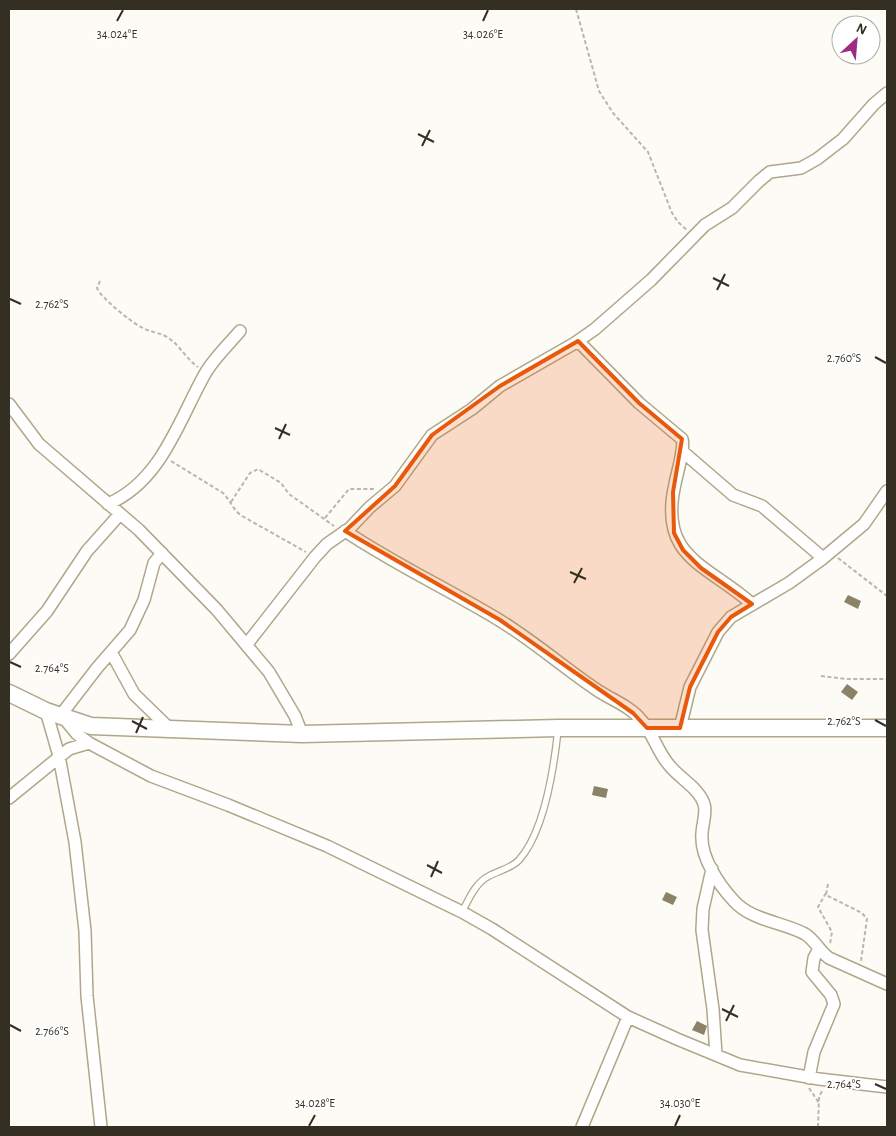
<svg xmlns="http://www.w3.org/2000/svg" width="896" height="1136" font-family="'Alegreya Sans',sans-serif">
<rect width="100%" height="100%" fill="#fdfbf5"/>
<path fill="#8b8367" d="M848,595L861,601L858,609L844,602Z
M847,684L858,692L852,700L841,692Z
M594,786L608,789L606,798L592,795Z
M666,892L677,897L673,905L662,900Z
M697,1021L707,1026L704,1035L692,1030Z"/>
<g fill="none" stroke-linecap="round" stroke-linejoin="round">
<g stroke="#b0a78a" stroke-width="8">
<path id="lane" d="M462,912C469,899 475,883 489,876C498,871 512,868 519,860C545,831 554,767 558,730"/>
</g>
<g stroke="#b0a78a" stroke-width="14">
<path id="street" d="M578,341L639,403L682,439C685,448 677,473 675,484C658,558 707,564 752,604
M9,404L39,444L139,530L217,610L269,672L295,716L302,734
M682,451L733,495L762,506L823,558
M108,504C162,481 179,419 206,372C215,357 229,344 240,331
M345,531C394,564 448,589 499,620C532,640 562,666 594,688C609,699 629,705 641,720C653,733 657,751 669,765C679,778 699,788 704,804C707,813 702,825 702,834C700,857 719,885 734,901C752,921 783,922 805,934C815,940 819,951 829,958L887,984
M247,644L315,557L327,544L350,528L370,507L395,486L432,435L472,409L500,386L575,343L595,329L651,280L705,225L732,208L759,181L770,172L801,168L817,159L843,139L874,104L887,93
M111,652L134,694L170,729
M9,654L47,611L87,551L120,514
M46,711L59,756L75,842L85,931L87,996L101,1127
M60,716L97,668L130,630L144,600L154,563L162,553
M63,717L77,734L89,743L151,776L228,805L327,846L462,912L492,929L628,1017L677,1039L740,1065L819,1079L887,1087
M680,728L690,687L718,632L731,617L789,583L822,559L864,524L887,491
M9,798L69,749L89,743
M712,869L703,909L702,930L713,1009L716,1055
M809,1078L814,1052L834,1004L831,995L812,972L814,958L819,949
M582,1127L628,1017"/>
</g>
<g stroke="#b0a78a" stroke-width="19">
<path id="secondary" d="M9,693L46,711L91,726L170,729L302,734L558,728H887"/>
</g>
<path stroke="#b9b6ae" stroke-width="2" stroke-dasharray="4 2.5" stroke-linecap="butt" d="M576,9L599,91L613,113L648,152L672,213L678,222L687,230
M100,281L97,288C101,298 130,321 141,327C149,332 158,332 167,337C179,344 186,359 198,367
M171,461L223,493C231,501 233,510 242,516L306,552
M231,502L250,473L258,469L281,483L289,494L334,526
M325,518L349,489H376
M838,558L887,596
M821,676L846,679H887
M828,884L826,895L862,913L867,919L861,961
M826,893L818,907L832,932L830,944
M809,1088L819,1103
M818,1127L819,1097L823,1089"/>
<use href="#lane" stroke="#fff" stroke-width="5.5"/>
<use href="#street" stroke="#fff" stroke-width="11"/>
<use href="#secondary" stroke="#fff" stroke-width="16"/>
</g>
<path fill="#e8590c" fill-opacity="0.2" stroke="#e8590c" stroke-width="4" stroke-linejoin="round" d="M578,341L639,403L682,439L673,492L674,533L683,550L701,568L752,604L731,617L718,632L690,687L680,728H647L633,713L500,620L345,531L395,486L432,435L500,386Z"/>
<path fill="none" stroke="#332f23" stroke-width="2" d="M117,21L123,10M483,21L488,10M418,134L434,142M422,146L430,130M713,278L729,286M717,290L725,274M10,299L21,304M875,357L886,363M275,428L290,435M279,439L286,424M570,572L586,579M574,583L582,568M10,662L21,667M875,720L886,726M132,721L147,729M136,733L143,717M427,865L442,873M431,877L438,861M722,1009L738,1017M726,1021L734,1005M10,1025L21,1031M875,1084L886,1089M309,1126L315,1115M675,1126L680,1115"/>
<g font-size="12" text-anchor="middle" fill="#332f23" stroke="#fff" stroke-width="4" stroke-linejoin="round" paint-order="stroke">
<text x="117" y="38">34.024°E</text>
<text x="483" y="38">34.026°E</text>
<text x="52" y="308">2.762°S</text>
<text x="844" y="362">2.760°S</text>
<text x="52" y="672">2.764°S</text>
<text x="844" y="725">2.762°S</text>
<text x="52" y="1035">2.766°S</text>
<text x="844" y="1088">2.764°S</text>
<text x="315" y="1107">34.028°E</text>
<text x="680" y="1107">34.030°E</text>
</g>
<rect width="896" height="1136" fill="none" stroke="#332f23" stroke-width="20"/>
<g transform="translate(856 40) rotate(26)"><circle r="24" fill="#ffffff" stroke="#adaca7"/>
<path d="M0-4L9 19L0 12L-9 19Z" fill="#9f2b85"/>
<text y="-8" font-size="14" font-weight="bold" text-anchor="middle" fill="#332f23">N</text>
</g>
</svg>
